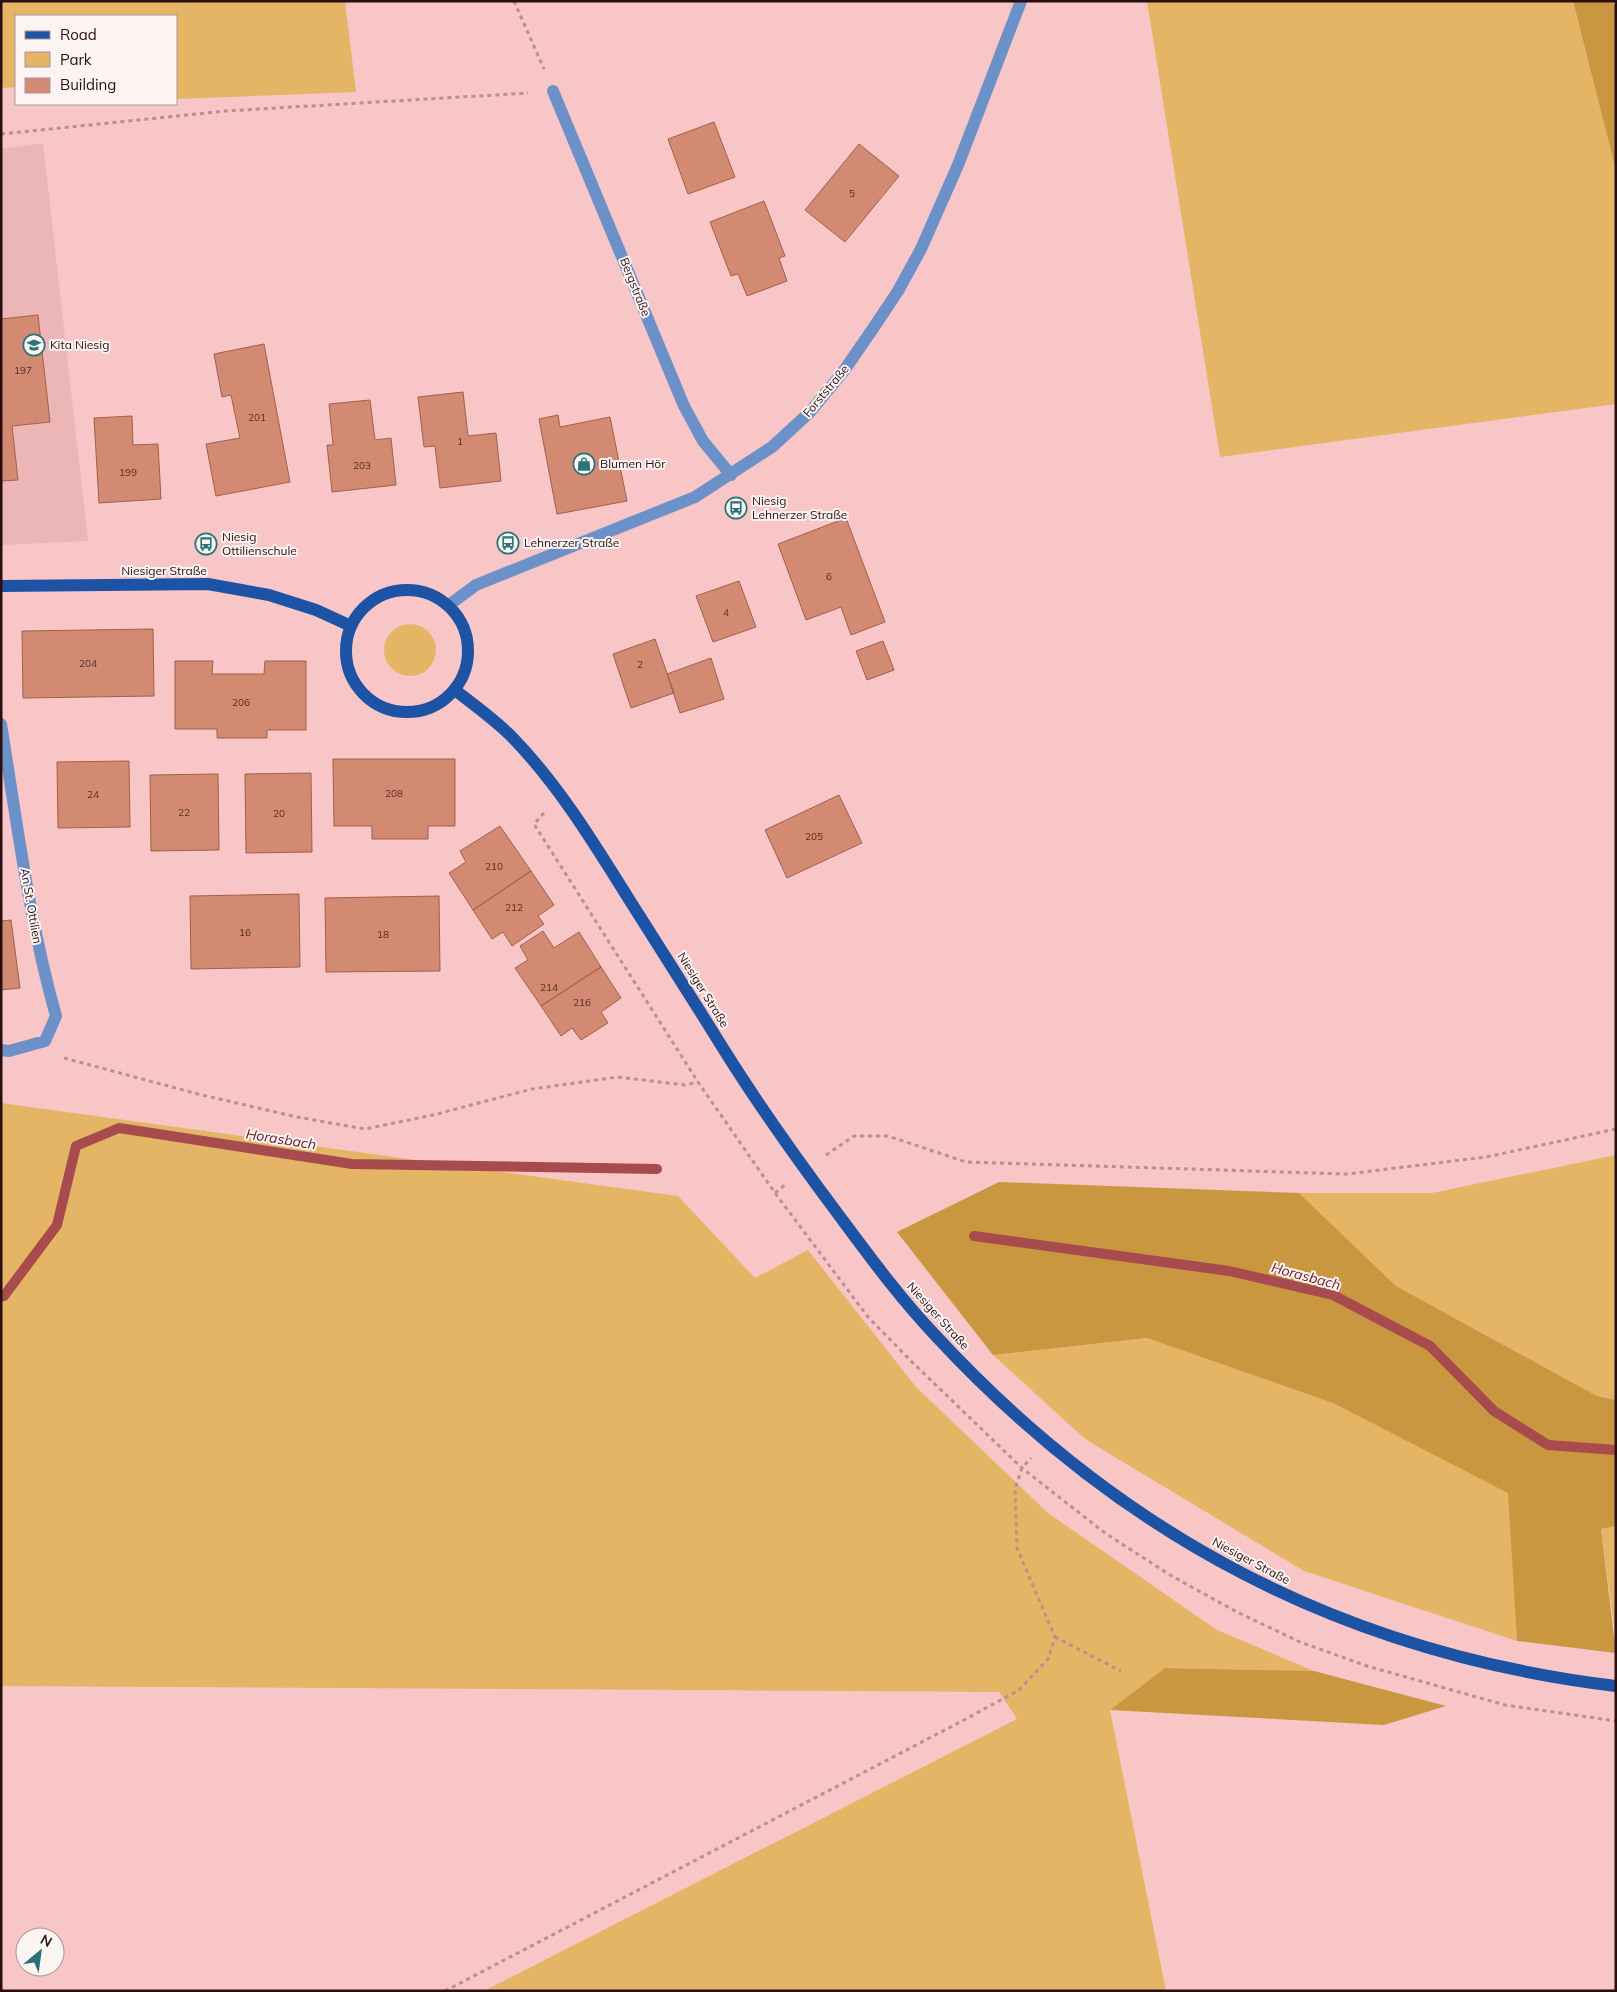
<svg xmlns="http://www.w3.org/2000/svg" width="1617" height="1992" font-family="Mulish,sans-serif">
<rect width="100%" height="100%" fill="#f8c6c6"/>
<path fill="#ecb6b6" d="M43,143L88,541L1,545V149Z"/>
<path fill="#e5b566" d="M1,1H345L356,92L176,99V16H16V87L1,88Z
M1147,1H1573L1616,171V404L1220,457Z
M384 650a26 26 0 1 1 52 0a26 26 0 1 1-52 0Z
M1,1103L678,1196L755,1278L808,1250L916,1387L1048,1513L1217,1630L1314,1671L1165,1668L1110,1710L1166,1991H484L1017,1719L999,1692L1,1686Z
M1616,1155V1400L1597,1396L1396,1286L1299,1193H1432Z
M1147,1338L1333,1403L1509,1493L1517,1641L1304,1571L1085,1439L993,1355Z
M1616,1526V1641L1601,1529Z"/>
<path fill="#c9973f" d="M1573,1H1613L1616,10V171Z
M999,1182L1299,1193L1396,1286L1597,1396L1616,1400V1526L1601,1529L1616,1653L1517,1641L1508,1493L1333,1403L1147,1338L993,1355L897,1232Z
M1165,1668L1314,1671L1446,1706L1384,1725L1110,1710Z"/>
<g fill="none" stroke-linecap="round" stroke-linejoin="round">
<path stroke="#a74b4f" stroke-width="10" d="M974,1236L1229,1271L1333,1295L1430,1346L1494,1411L1548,1445L1616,1450
M1,1297L4,1296L57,1225L76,1146L119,1128L352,1164L657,1169"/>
</g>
<path fill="#d28a73" stroke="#a35f49" d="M714,122L735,177L688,194L668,139Z
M859,144L899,176L845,242L805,210Z
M764,201L785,256L779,258L787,281L747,296L738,274L731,276L710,222Z
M38,315L50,422L12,426L18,480L1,481V319Z
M264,344L290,482L216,496L206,444L240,438L231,395L222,397L214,354Z
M463,392L468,436L496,433L501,481L440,488L435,446L424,447L418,397Z
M370,400L375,440L391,438L396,485L332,492L327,445H333L329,404Z
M558,415L560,427L610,417L627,501L557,514L539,419Z
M132,416L133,445L158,444L161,499L99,503L94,418Z
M846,518L885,622L851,635L841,607L806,620L778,544Z
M739,581L756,627L713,642L696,596Z
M153,629L154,696L23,698L22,631Z
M655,639L674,693L631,708L613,654Z
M883,641L894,670L867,680L856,651Z
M711,658L724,699L680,713L667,674Z
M175,661H213L212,674H264L265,661H306V730H267V738H217V729H175Z
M333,759H455V826H428V839H372V826H334Z
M129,761L130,827L58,828L57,762Z
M311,773L312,852L246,853L245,774Z
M218,774L219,850L151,851L150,775Z
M839,795L862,843L787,878L765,830Z
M500,826L531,871L473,910L449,873L466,862L460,851Z
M531,871L554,905L538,916L544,924L512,946L503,932L492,939L473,910Z
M299,894L300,967L191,969L190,896Z
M439,896L440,971L326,972L325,898Z
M11,920L20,988L1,990V921Z
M543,931L554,948L579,932L601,967L541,1006L515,968L528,960L520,946Z
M601,967L621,998L601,1012L608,1023L581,1040L572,1028L561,1036L541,1006Z"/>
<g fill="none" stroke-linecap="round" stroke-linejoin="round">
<path stroke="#ba8f8f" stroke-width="3" stroke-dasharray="4 4" stroke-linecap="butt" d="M514,1L544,69
M1,134L226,111L528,93
M544,813L534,824L698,1082L775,1193L868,1317L913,1363L1022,1468L1105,1533L1170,1575L1237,1612L1300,1642L1367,1666L1505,1705L1616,1721
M64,1058L198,1094L297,1117L365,1129L433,1115L532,1089L618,1077L685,1085L698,1082
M826,1155L854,1136H888L966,1162L1347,1174L1486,1157L1616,1129
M775,1193L786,1184
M1055,1637L1121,1671
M445,1991L964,1720L1019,1690L1048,1659L1055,1637L1017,1548L1015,1489L1022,1468L1031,1458"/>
<path stroke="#6c91c9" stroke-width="12" d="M553,91L684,406L703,441L731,475
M449,605L476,585L695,497L772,447L810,412L843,372L872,330L898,291L921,249L958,165L1021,1
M1,724C17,822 29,921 56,1016L45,1041L9,1051L1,1050"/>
<path stroke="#1d53a4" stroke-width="12" d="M1,586L208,584L269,595L316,610L351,626
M346 651a61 61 0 1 1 122 0a61 61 0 1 1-122 0Z
M455,690C474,705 494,719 511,736C559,785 595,845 632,904C663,953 695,1003 726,1053C760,1107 797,1159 835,1210C867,1253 898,1296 935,1335C1121,1536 1343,1653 1616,1686"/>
</g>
<defs>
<g id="school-ring" transform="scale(1.125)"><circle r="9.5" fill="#fcf3f3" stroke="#297477" stroke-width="1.5"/><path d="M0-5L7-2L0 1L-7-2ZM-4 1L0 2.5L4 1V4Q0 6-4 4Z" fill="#297477"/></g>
<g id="shop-ring" transform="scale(1.125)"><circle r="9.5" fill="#fcf3f3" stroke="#297477" stroke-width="1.5"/><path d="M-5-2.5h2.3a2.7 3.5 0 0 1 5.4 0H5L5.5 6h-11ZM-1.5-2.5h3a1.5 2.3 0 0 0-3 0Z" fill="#297477"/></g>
<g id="bus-ring" transform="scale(1.125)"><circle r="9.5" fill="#fcf3f3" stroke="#297477" stroke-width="1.5"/><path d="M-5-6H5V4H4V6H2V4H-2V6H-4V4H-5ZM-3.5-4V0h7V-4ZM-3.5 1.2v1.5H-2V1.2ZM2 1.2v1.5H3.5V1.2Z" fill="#297477"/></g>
</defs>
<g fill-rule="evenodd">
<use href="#school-ring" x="34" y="345"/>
<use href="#shop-ring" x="584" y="464"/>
<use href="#bus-ring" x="736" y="508"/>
<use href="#bus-ring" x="508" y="543"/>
<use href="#bus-ring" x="206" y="544"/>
</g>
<g text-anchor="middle" stroke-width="4" stroke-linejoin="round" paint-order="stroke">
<g font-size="10" fill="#542d28">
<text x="852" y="197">5</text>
<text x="23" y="374">197</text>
<text x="257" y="421">201</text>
<text x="460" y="445">1</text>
<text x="362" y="469">203</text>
<text x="128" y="476">199</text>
<text x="829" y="580">6</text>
<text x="726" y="616">4</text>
<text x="88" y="667">204</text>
<text x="640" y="668">2</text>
<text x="241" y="706">206</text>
<text x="394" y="797">208</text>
<text x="93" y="798">24</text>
<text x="184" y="816">22</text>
<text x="279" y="817">20</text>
<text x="814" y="840">205</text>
<text x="494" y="870">210</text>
<text x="514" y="911">212</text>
<text x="245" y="936">16</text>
<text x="383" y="938">18</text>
<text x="549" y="991">214</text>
<text x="582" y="1006">216</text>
</g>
<g font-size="12" fill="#2a0e0f" stroke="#fcf3f3">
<text transform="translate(635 287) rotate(68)" y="4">Bergstraße</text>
<text transform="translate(826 391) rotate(-50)" y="4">Forststraße</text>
<text x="164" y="575">Niesiger Straße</text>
<text transform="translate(31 906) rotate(80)" y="4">An St. Ottilien</text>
<text transform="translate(703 990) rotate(58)" y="4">Niesiger Straße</text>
<text transform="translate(938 1316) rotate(48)" y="4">Niesiger Straße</text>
<text transform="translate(1251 1561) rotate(28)" y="4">Niesiger Straße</text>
</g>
<g font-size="12" fill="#2a0e0f" stroke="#fcf3f3" text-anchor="start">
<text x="50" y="349">Kita Niesig</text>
<text x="600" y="468">Blumen Hör</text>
<text x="752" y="505">Niesig<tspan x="752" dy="14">Lehnerzer Straße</tspan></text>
<text x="222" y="541">Niesig<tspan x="222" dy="14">Ottilienschule</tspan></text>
<text x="524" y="547">Lehnerzer Straße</text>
</g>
<g font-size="14" font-style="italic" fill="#651921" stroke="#fcf3f3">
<text transform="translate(281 1139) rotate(9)" y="5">Horasbach</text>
<text transform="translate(1306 1276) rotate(15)" y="5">Horasbach</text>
</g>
</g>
<rect width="1617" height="1992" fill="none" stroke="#2a0e0f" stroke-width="5"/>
<rect x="15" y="15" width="162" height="90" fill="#fcf3f3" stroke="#a89798"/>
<rect x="25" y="31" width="25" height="8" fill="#1d53a4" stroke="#a89798"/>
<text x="60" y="40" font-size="15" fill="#2a0e0f">Road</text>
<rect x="25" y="52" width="25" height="15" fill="#e5b566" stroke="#a89798"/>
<text x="60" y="65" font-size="15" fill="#2a0e0f">Park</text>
<rect x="25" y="78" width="25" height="15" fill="#d28a73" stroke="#a89798"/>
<text x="60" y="90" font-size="15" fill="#2a0e0f">Building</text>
<g transform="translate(40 1952) rotate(29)"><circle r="24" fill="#fcf3f3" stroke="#a89798"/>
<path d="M0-4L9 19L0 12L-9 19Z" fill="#297477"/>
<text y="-8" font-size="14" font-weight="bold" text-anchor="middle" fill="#2a0e0f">N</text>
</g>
</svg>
